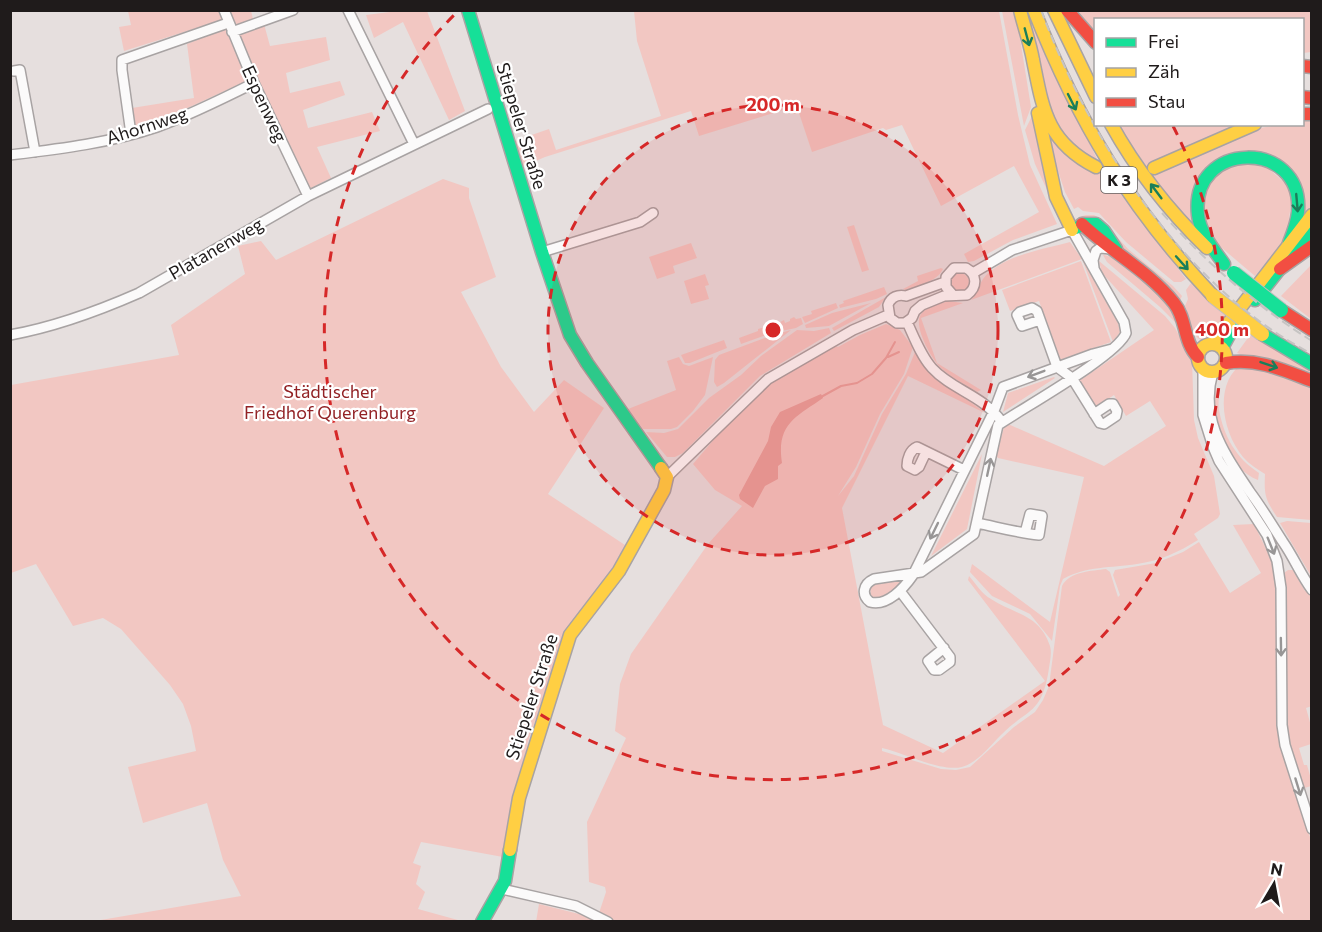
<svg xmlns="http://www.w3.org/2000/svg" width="1322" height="932" font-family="Commissioner,sans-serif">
<rect width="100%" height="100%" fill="#e6dfde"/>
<path fill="#f2c7c2" d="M128,11H220L222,20L124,51L119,27L131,25Z
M227,11H251L255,27L264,24L270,46L326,37L330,60L286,73L290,93L340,81L345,95L303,110L308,128L372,112L380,131L317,147L331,178L309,189L255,77L168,117L138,127L134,126L132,108L194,98L187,44L225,28Z
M398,11H427L465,111L449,120L403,22L374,38L366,15Z
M634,11H999L1018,115L1030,165L1057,224L1013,240L974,261L968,262L964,254L1039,212L1014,166L941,206L902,125L886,130L883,128L812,152L799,113L793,114L790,108L699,136L691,111L545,157L522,167L515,143L517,140L549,129L556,150L661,116L637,41Z
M1002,11H1015L1017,20L1031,107L1024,126Z
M1025,11L1100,165L1056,132Z
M1075,11H1311V52L1303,53L1302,20H1096L1095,35Z
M1032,116L1054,205L1035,164L1025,130Z
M1303,121H1311V208L1304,218L1282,161L1215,162L1195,229L1151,174L1260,128L1278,125L1302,124Z
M1117,125H1248L1147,167Z
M1046,135L1089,170L1106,175L1186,279L1181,282H1174L1126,242L1099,213L1083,211L1078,207L1074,209L1065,192Z
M1260,161L1293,190L1286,239L1255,276L1216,243L1205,224V190L1223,168Z
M443,179L469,188V198L496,277L461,292L501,367L534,412L564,380L604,408L548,494L628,547L560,647L528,742L503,857L421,842L413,863L421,866L416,884L425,892L418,909L465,922L95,921L241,896L223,860L207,803L143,823L128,767L196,751L191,726L183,704L170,685L121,629L103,618L73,626L36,564L11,573V385L179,355L171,325L245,274L238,246L261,241L276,260Z
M1086,215H1094L1101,219L1128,249L1173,286L1182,296L1180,300L1147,268L1121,247L1098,219L1093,217L1080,219L1079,217Z
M854,225L869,270L862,272L847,227Z
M1070,242L1082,259L1118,323L1120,332L1114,341L1113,342L1082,259L971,300C978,293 978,286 983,279C1000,256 1044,249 1070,242Z
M691,243L697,258L673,266L675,273L657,279L649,257Z
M1103,255C1127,257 1172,305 1180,327L1160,307L1107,262Z
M1081,261L1111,342L1060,360L1039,301L1010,311L1002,290Z
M1099,261L1165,316L1175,328L1192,360L1194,420L1198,438L1214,476L1220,514L1218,518L1194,534L1198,540C1179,552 1159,561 1137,564C1111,568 1086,566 1063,579L1060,586L1052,641L1030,614L992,596L970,572L972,564L1050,622L1084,477L998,458L996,456L1004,427L1008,424L1104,466L1166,426L1150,401L1126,416L1114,395L1096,407L1079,381L1154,330L1102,273Z
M1311,265V319L1281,296Z
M941,268L943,269C937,282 919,285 906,290L903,289L918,281L917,276Z
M951 282a9 9 0 1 1 18 0a9 9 0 1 1-18 0Z
M705,274L709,285L705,286L709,299L691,304L684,281Z
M1191,283L1227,317L1210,340C1191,345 1191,319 1185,306L1188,299L1186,290Z
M884,287L887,294L876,299L840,308L839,305L844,303L843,301Z
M886,297L879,307L834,331L832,328Z
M948,301L963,303L921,318L937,363L981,390L977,392C966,385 952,378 942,369C932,361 914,327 920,316C924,307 940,304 948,301Z
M836,303L838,308L805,323L802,317L812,314L811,311Z
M871,303L829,326L806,328L805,325L832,313Z
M794,317L796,319L801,318L803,324L796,328L772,333L741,344L739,338L758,331V329L768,326L769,328L784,320L785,323L790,321V319Z
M886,324L900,330L913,347L904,374L880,414L856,467L838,496L854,476L882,414L906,374L915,352L948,386L987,414L908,376L842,508L883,725L943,753L1045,681L968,580L969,576C976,584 982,594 991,599C1013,614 1040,614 1050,646C1052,653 1050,661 1049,668C1042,715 1029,707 1001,735C990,746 977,763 962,767C940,772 904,753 882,748V751L941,769L956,770L970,767L1014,727L1035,712L1043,700L1049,686L1062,586C1070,571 1092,571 1106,569L1110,572L1118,597L1120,595L1113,575L1115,570L1156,563L1183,552L1199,542L1230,593L1261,573L1233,525L1254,524L1285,588L1284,573L1288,570H1293L1305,591L1311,586L1312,706L1306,708L1311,726V744L1299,748L1304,765H1307L1311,779V786L1301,789L1280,746L1311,840V921H614L599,913L606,892L605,887L589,882L587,822L626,738L615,731L620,684L631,654L708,544L742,506L715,490L693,464L727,424L771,382L836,346L838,347L860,335Z
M829,328L831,333L760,376L683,453L675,457H667L646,432L664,433L678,429L709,398L741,375L761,356L797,330L814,331Z
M791,330L724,383L717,387L714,382L715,360L719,355L773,335Z
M1250,335L1311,371V378L1237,353Z
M724,340L727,348L690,363H685L681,355Z
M679,357L683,364L689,366L713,357L705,395L693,411L677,427L671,429H643L628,409L676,390L667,361Z
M1243,363L1311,385V520L1277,517C1265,499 1264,495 1265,474C1257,469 1249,464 1243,457C1222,432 1213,383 1243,363Z
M1054,377L1055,378L1003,412L1008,393Z
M1214,386L1219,391C1219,397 1218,404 1219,410C1224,437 1236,458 1259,473L1258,480C1227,469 1209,416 1214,386Z
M982,454L967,529L931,556Z
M1287,521L1311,523V576L1280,523Z
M900,580L903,583L885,598L874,599L871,596L870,588L877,582Z
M539,904L583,915L597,921L536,922Z"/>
<path fill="#e7a29e" d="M821,394L823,398C796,417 776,424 782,463L778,466V479L765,486L753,508L740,499L739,495L768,441L771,427L780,412Z"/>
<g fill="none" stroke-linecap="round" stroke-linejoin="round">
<path stroke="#e7a29e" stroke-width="2" d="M888,357L899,352
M821,397L841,386L857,383L872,374L886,358L895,342"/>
<g stroke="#a8a3a3" stroke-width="12">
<path id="street" d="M224,10L254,83L308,196
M348,10L414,144
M232,32L293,10
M14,71L20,70L35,152
M131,134L122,70V60L228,23
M10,155C59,149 110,143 157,127C190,115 222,99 254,83
M542,252L640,222L653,213
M1094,268L1093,260L1096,251L1100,248L1111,249
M973,273L1012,250L1072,230L1124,322L1126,333C1118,355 1023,408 998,425L974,534L921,572L874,579C863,584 861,595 870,602C887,607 904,588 913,575L994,411L1003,387L1093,354L1112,349
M945,282L906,296C898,294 891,297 888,305L890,318L897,323H905L912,318L915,311L922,305L944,296L967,295C978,287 977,274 966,268H954L946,277V287L953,295
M1040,320L1022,326L1017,315L1020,312L1032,308L1037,311L1056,364L1057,367L1072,378L1100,423L1104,424L1116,416L1117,411L1113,404H1109L1094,414
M907,322C914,337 921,356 932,368C952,390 983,395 1002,422
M10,335C55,327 98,311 139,293L308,196L488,109
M1203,369V415L1213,447L1219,461L1267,535L1277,561L1281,588L1282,725L1285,745L1312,829
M1213,372C1199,420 1225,454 1250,492C1262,508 1272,525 1283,542C1294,558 1301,575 1312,590
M926,452L919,467L915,470L907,466C907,459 910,450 917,447L964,470
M667,477L768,379L853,330L888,315
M977,523C997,527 1019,533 1039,535L1042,516L1030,514L1025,533
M900,591L947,653L950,657V662L939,670H934L928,661L944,648
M502,889L576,906L608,922"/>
</g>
<g stroke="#a8a3a3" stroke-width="15">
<path id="fast" d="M468,10L542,252L570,335L587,363L661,468
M1076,228L1084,224H1096L1104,231L1116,249
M1224,264C1214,250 1200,233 1198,215C1189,140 1304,138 1298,212C1297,223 1293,233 1289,243
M1255,300L1312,228
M1262,334L1312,364
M1222,348L1233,328
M482,922L505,881L510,850"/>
</g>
<g stroke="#a8a3a3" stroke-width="15">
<path id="slow" d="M1020,10C1024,27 1030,43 1033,60C1043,110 1047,142 1096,167
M1034,10C1078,122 1130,208 1213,296
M1054,10L1096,97
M1038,113L1056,197L1072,230
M1111,124C1137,171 1169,211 1207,248
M1154,168L1255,124
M1213,343L1312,215
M1198 358a14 14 0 1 1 28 0a14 14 0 1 1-28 0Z
M510,850L519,798L570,635L619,571L664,490L667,477L661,468"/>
</g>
<g stroke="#a8a3a3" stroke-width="15">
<path id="jam" d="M1067,10L1096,43
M1302,66L1312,67
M1302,97L1312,98
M1302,114H1312
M1082,224C1111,252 1149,271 1174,303C1187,319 1183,342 1198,357
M1280,269L1312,246
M1281,310L1312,330
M1226,363C1258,358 1283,370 1312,381"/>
</g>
<use href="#street" stroke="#fbfafa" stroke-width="9"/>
<use href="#fast" stroke="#16e098" stroke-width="12"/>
<use href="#slow" stroke="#ffcf43" stroke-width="12"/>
<use href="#jam" stroke="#f24e42" stroke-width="12"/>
<path stroke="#c6c4c3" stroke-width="2" stroke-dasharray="9 4.5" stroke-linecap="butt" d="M1041,10C1091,143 1183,287 1312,354
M1162,213C1205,262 1256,306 1312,341"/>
<g stroke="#c1bebd" stroke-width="16" stroke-linecap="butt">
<path id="fast-bridge" d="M1234,273L1281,310"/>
</g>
<g stroke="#c1bebd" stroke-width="16" stroke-linecap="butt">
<path id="slow-bridge" d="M1213,296L1262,334"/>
</g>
<use href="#fast-bridge" stroke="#16e098" stroke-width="14"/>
<use href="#slow-bridge" stroke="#ffcf43" stroke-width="14"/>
</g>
<defs><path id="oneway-shaft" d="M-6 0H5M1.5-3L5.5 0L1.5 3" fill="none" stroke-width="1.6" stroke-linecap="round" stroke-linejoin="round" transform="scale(1.5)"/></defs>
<g stroke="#1a7e5a">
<use href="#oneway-shaft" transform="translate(1027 37) rotate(75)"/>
<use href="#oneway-shaft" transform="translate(1072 102) rotate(63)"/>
<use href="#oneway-shaft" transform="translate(1156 191) rotate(-127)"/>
<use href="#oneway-shaft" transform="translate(1297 203) rotate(85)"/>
<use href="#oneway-shaft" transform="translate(1182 263) rotate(48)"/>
<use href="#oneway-shaft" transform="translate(1269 365) rotate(19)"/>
</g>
<g stroke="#989696">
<use href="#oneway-shaft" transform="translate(1036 374) rotate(159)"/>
<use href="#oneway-shaft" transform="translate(989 467) rotate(-78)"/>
<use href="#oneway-shaft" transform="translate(934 531) rotate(116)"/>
<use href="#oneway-shaft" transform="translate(1271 546) rotate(68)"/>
<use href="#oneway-shaft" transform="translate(1281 647) rotate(89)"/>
<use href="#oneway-shaft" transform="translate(1298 787) rotate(73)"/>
</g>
<circle cx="773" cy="330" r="225" fill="#d62828" fill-opacity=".12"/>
<g fill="none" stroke="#d62828" stroke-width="3" stroke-dasharray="10 8">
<circle cx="773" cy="330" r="225"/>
<path d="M1173 126A449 449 0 1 1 456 13"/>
</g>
<g text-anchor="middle" stroke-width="4.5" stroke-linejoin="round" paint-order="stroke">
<rect fill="#fff" stroke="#625f5f" stroke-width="1.5" x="1101" y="167" width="36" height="26" rx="4.5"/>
<g font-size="16" font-weight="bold" fill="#1f1b1b">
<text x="1119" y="186">K 3</text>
</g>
<g font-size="18" fill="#1f1b1b" stroke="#fff">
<text transform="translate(264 104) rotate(65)" y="6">Espenweg</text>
<text transform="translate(147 126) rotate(-18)" y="6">Ahornweg</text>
<text transform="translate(521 126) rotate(73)" y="6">Stiepeler Straße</text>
<text transform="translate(216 249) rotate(-30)" y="6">Platanenweg</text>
<text transform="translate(532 697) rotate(-72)" y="6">Stiepeler Straße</text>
</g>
<g font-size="18" fill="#922225" stroke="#fff">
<text x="330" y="398">Städtischer<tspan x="330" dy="21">Friedhof Querenburg</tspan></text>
</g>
</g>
<circle cx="773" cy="330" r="9" fill="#d62828" stroke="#fff" stroke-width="3"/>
<g font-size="18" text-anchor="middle" font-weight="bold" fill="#d62828" stroke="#fff" stroke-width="4.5" stroke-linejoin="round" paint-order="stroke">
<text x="773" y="111">200 m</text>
<text x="1222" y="336">400 m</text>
</g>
<rect width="1322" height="932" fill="none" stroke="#1f1b1b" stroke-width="24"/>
<rect x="1094" y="18" width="210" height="108" fill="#ffffff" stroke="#a5a4a4" stroke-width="1.5"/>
<rect x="1106" y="38" width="30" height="9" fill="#16e098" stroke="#a5a4a4" stroke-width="1.5"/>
<text x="1148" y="48" font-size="18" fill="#1f1b1b">Frei</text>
<rect x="1106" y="68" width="30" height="9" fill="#ffcf43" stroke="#a5a4a4" stroke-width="1.5"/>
<text x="1148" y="78" font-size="18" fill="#1f1b1b">Zäh</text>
<rect x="1106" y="98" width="30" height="9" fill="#f24e42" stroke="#a5a4a4" stroke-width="1.5"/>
<text x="1148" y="108" font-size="18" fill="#1f1b1b">Stau</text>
<g transform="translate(1274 884) rotate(10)" stroke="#ffffff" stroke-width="4.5" paint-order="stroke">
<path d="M0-4.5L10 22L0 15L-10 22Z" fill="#1f1b1b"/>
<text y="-9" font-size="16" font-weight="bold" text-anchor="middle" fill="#1f1b1b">N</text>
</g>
</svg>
